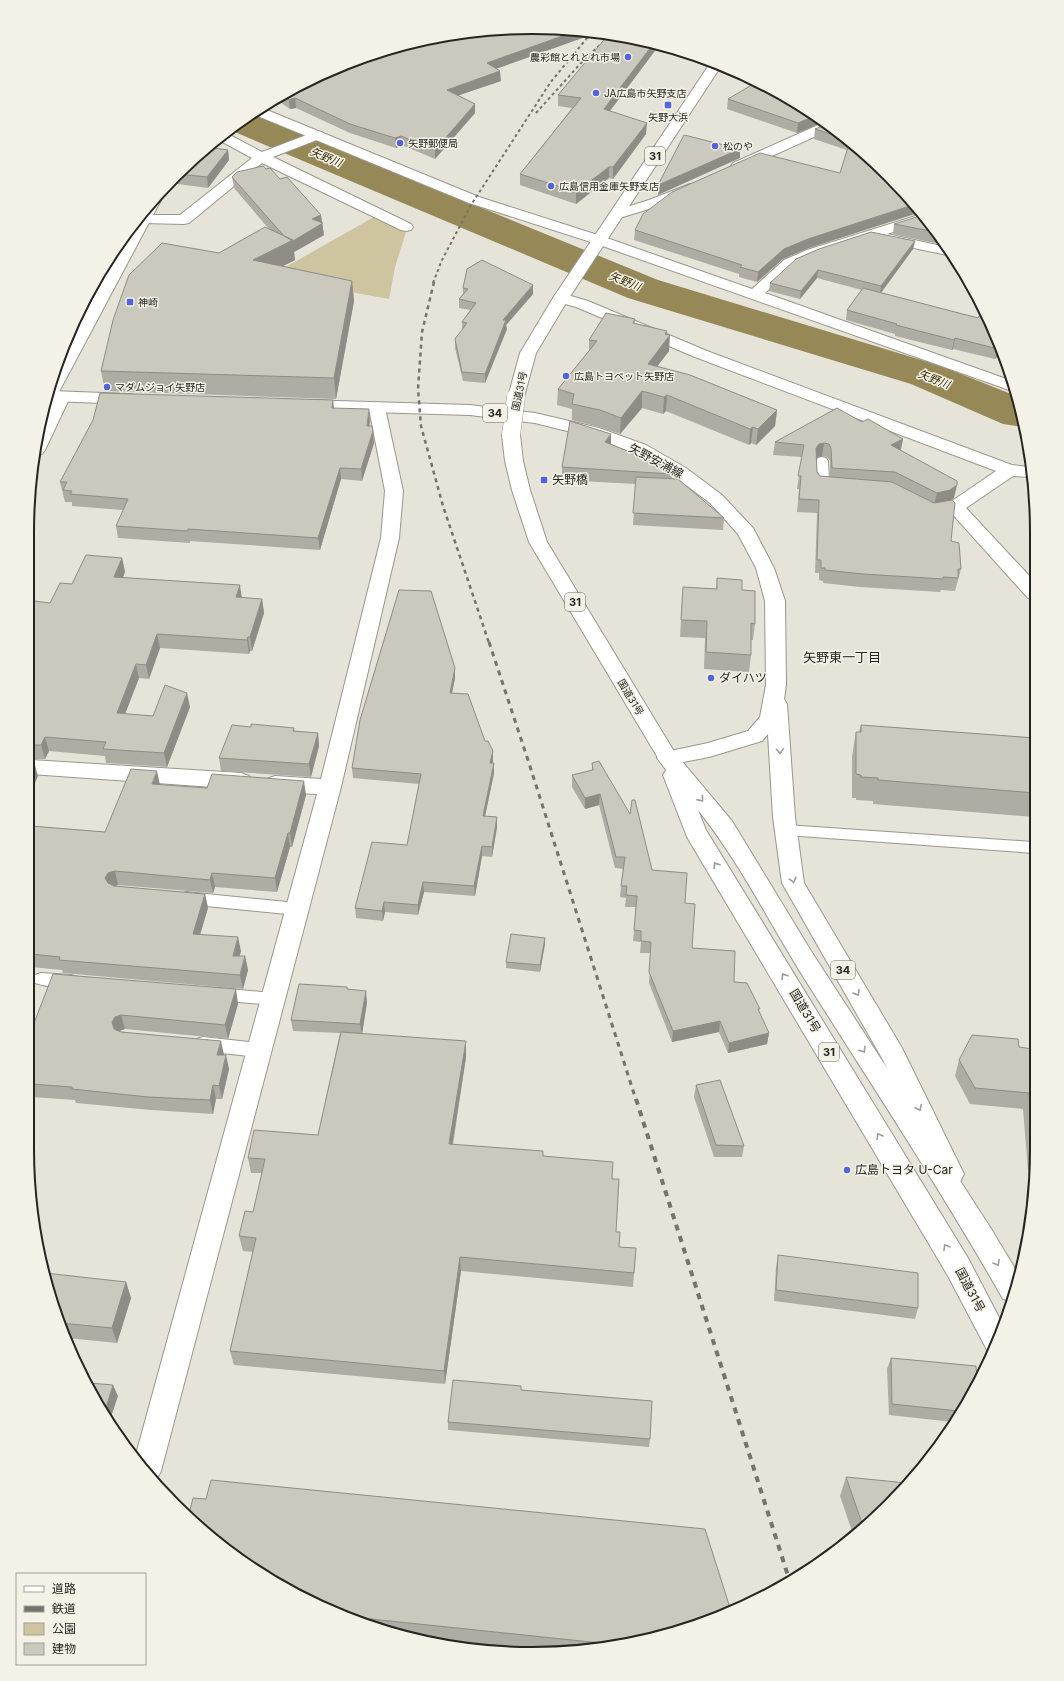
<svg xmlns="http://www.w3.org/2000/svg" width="1064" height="1681" font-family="Inter,'Noto Sans JP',sans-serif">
<rect width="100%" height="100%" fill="#e6e3d9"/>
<path fill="#cec4a0" d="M374,217L406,232L395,267L389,299L268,277Z"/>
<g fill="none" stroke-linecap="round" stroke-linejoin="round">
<path fill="#978957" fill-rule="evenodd" d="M252,114L658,280L941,366L1016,396L1022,427L1003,424L911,384L628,298L230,130Z"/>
<g stroke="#99978d" stroke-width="2">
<path id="lane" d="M104,271L117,274L118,276L113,279L101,277Z
M822,457L826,458L828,461L829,481L838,482L840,485L838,488H819L817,485L816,461L818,458Z
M786,825L1034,842V853L786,835L781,834L779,830L781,826Z
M186,892L297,903L302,905L305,909L302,913L297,915L186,904L181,902L178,898L181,894Z
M41,973L71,975L77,977L79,981L77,985C65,989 47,987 35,983L33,979L35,975Z
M216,988L273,993L279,994L281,999L279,1004L273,1005L216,1000L210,999L208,994L210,989Z
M203,1037L259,1043L265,1045L267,1050L265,1055L259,1057L203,1051L197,1049L195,1044L197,1039Z"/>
</g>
<g stroke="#99978d" stroke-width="2">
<path id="street" d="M825,122L834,128L743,169L738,170L733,169L731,166L733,163Z
M317,131L322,132L324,135L322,138L273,157L411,224L413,227L411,230L406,231L401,230L262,163L189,223L184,224L143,223L138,222L136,220L143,215H180L252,158L217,139L226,133L262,152Z
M690,184L695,185L697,188L695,191L659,206L616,219L611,218L609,215L611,212L649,200Z
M922,214L928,221L887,234L946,247L952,256L880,241L878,237L817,256L794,266L765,293L1012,381L1015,392L594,243L592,240L594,237L599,236L604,237L752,289L784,260L807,250Z
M561,293L588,301L707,351L1012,465L1029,467L1032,477L1013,476L966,508L1036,583L1035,600L1028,598L946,507L949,503L996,471L695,357L576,307L555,301L553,298L555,295Z
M62,392L68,393L70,397L45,450L42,454L34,455L45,413L56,393Z
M377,403L383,404L385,408L403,491L399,538L341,787L161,1471L155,1482L135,1458L317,794L275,792L267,789L264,784L267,779L275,776L321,779L381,538L385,491L369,408L371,404Z
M31,760L241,773L249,776L252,781L249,786L241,789L31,774Z"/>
</g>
<g stroke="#99978d" stroke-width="2">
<path id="secondary" d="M262,108L479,197L604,237L606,240L604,243L599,244L594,243L469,203L253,114Z
M158,197L161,200L60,390L58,394L50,395L60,360L136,219Z"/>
</g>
<g stroke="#99978d" stroke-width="2">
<path id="primary" d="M51,391L129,394L135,395L137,399L135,403L129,404L50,401Z
M303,400L470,405L535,413L599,428L646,445L686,468L722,495L753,528L774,568L785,601L786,685L784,699L787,704L795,817L804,883L902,1048L964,1174L960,1182L951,1185L942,1182L883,1060L782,883L773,817L768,734L762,741L709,757L668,765L661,763L657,758L661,753L708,743L748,731L760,717L766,685L765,601L756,568L738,534L710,503L674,476L634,453L587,436L535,423L470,415L303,410L297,409L295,405L297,401Z"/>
</g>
<g stroke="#99978d" stroke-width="2">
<path id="highway" d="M711,62L721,66L569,298L536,353L524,397L522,401L516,402L510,401L508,397L520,353L553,298Z
M511,430L517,431L520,435L523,461L530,490L547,542L675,753L732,821L811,951L990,1227L1017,1272L1010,1301L1003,1299C941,1190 871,1084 804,978C769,922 739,861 698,810L706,830L968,1258L1003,1325L998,1342L992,1354L988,1352L948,1276L687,837L663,775L666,770L661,763L529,542L512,490L505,461L502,435L505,431Z"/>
</g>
<use href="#lane" fill="#fff" fill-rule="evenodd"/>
<use href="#street" fill="#fff" fill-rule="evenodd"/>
<use href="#secondary" fill="#fff" fill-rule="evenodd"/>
<use href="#primary" fill="#fff" fill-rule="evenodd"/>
<use href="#highway" fill="#fff" fill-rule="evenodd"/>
<path stroke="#74736c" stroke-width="2" stroke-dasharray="3 3" stroke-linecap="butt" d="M536,113L581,63L606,39
M433,283L442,260L471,205L550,83L592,32"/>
<path stroke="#74736c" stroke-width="2.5" stroke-dasharray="4 4" stroke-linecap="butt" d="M434,282L422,332L418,389L421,426L443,506L489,643"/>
<path stroke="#74736c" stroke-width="3" stroke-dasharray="5 5" stroke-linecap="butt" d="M489,642L528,760L636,1100"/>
<path stroke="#74736c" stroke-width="4" stroke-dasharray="6 6" stroke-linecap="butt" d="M636,1099L790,1582"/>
<g stroke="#99978d" stroke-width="19" stroke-linecap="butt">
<path id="highway-bridge" d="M511,435L516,397"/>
</g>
<use href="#highway-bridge" stroke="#fff" stroke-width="18"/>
</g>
<path fill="#afaca3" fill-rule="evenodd" d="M565,28L585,31V37L496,69L501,81L458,95L475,104V113L435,159L402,145L396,148L350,133L296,108L290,109L274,98L280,95L370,54Z
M657,48L610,111L646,134L613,179L609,178L576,204L520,185V174L572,108L558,106V95Z
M766,87L824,122L797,133L727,109L728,99Z
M815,129L840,132L912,199L806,249L783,259L757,282L739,277V274L634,240L635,230L840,173L847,150L814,139Z
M228,150L229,160L208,188L170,183L199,152Z
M232,177L322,223L324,235L294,252L295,260L283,266L352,281L354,301L336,399L105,391L101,371L219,253L269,229L234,188Z
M923,215L944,245L893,234L894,224Z
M915,241L913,249L881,293L978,318L983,310L1005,359L997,357L995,359L953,349L952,350L895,336V334L846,320L847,310L862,290L817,278L800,299L769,291L770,283Z
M463,288L533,294L506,325L507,329L485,383L463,381L455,348V339L462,330V322L470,310L459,308V299L463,294Z
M635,319V323L667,331V334L669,351L657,366L777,410L775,426L756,445L751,443L749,445L666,411L663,414L642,408L620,434L599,427L572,420V409L557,405L558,389L589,351V340Z
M333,400L334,408L370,421L369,426L374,443L362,481L341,479L320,550L190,541V543L118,538L116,526L123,510L72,506V502H65L60,482Z
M862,422L903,439L901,450L954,498L950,501L951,541L961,569L955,591L941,590L940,592L860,587L823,583V581L819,580V573H815L817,513L797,512L799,489H797L802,457L773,455L775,442ZM822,456L827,457L830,461V477L820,476L817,472V458L818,457Z
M611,444L672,469V479L724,518L723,530L633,525L636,484L562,480V467Z
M122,558L125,572L123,577L242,598L262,599L264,613L252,651H250L249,654L160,648L149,679L139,678L125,714L153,716L190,707L167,767L106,763L105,756L49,751L45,759H31V606L50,603L72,584Z
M717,578L742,590L755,624L753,640H751V655L749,672L704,669L705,638L680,637L683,587L716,589Z
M455,668V678L452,693L485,741L493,751V763H494V773L485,816L497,817V827L492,857L482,856L475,896L424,892L418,915L385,912L383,921L356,918L355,908L407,845L419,784L353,778L352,768Z
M861,725L1035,738L1034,817L873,804V801L856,800V798H852V756L856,732H859Z
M251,727L294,728L295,731L318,733L319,746L311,777L221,771L219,758Z
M592,763L652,870L685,903L692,948L734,982L759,1012L769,1033L767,1044L728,1053L719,1032L672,1042L649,983L651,953H640L641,942L633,941L636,907H625L626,898L620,897L621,886L623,869L615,868L599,805L585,809L572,787V775L592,770Z
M160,785L306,795L292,847H290L277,892L215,887L213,893L118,885L115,886L205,894L208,908L200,935L241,951L239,956H245L248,970L243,989L63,973L62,970L31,967V826L105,832Z
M545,938V944L540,972L506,968V962Z
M53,974L238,1004L228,1039L125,1029L119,1031L224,1055L229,1069L222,1099H216L213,1114L151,1110L76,1103L75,1100L31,1097V1031Z
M347,987V990L367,1002L362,1033L466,1057L453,1145L543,1156L612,1179L616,1232L619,1247L636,1248L633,1287L461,1271L445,1384L234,1365L230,1351L253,1252L243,1251L239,1236L253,1212L262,1173H251L248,1158L318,1135L340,1033L293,1031L291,1020Z
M1019,1047L1033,1049V1171L1028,1170L1023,1109L970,1104L955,1076L959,1060Z
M696,1085L744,1146L742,1157H714L694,1097Z
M778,1255L918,1308L915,1319L774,1301L776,1267Z
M126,1282L131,1298L117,1343L67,1338L54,1311Z
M891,1358L977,1380L953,1422L889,1415L887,1369Z
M521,1390L650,1439L649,1447L448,1430V1422Z
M846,1477L865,1529L854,1537L840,1496Z
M308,1602L663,1637L539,1653L419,1640L369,1627Z"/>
<path fill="#8e8c85" d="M579,30L585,31V37L487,72V63Z
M654,43H658L657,48L603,120L604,109Z
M500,71L501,81L448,99L447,90Z
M295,98L296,108L290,109L289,100Z
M475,104V113L435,159V150Z
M815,116L824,122L797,133L798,123Z
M647,123L646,134L613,179V167Z
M401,136L402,145L396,148L395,138Z
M740,149V158L658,195V185Z
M228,150L229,160L208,188L207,177Z
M609,167V178L576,204V192Z
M916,204L921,212L806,249L783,259L757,282L758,272L784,249L808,239Z
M321,215L324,235L294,252L295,260L256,280L253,260L312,219Z
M915,241L913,249L880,294L881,286Z
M818,270L817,278L800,299L801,291Z
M352,281L354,301L336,399L334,378Z
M533,285V294L506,325L507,329L485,383V374L503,320Z
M667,331L666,340L670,335L669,351L647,380L648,364Z
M955,338L953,349L952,350L954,340Z
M1000,347L997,357L995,359L998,349Z
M642,391V408L620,434L621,418Z
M667,395L666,411L663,414L664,397Z
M333,400L334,412L332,408Z
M369,409L370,421L368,438L367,426Z
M777,410L775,426L756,445L758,429Z
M753,427L751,443L749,445L750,429Z
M373,431L374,443L362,481L361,469Z
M611,434V446L605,442Z
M903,439L900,452L891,445Z
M824,443L822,456L818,457L814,461L816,448L819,444Z
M340,468L341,479L320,550L318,538Z
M957,485L954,498L947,503L934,505L937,493Z
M122,558L125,572L117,591L114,577Z
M240,585L242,599L236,597Z
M262,599L264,613L252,651L250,637Z
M157,634L160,648L149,679L146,665Z
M248,637L250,651L249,654L247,640Z
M136,664L139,678L120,727L117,713Z
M455,668V678L450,702V693Z
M187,693L190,707L167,767L164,753Z
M318,733L319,746L311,777L309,764Z
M45,737L49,751L45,759L41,745Z
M493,751V761L490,773V763Z
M34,762L38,776L31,792V768Z
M494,763V773L483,826V816Z
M157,771L160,785L155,798L152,784Z
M304,781L306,795L292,847L290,833Z
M600,794L599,805L585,809V798Z
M497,817V827L492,857V847Z
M288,833L290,847L277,892L275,878Z
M482,846V856L475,896L474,886Z
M115,871L118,885L112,887L108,892L105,878L108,873Z
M212,873L215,887L213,893L210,880Z
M423,882L424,892L418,915V905Z
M205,894L208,908L196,948L193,934Z
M384,902L385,912L383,921L382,911Z
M238,937L241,951L236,970L233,956Z
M545,938V944L540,972V965Z
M245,956L248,970L243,989L240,975Z
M236,989L238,1004L228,1039L225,1025Z
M366,991L367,1002L362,1035L360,1024Z
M121,1015L125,1029L119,1031L116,1036L112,1022L115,1017Z
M720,1021L719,1032L672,1042L673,1031Z
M769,1033L767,1044L728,1053L729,1043Z
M221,1041L224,1055H217Z
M466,1041V1057L450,1159L449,1144Z
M226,1055L229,1069L222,1099L219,1086Z
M213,1085L216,1099L213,1114L210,1100Z
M460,1257L461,1271L445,1384L444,1371Z
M126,1282L131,1298L117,1343L112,1328Z
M113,1385L118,1396L109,1423L104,1414Z"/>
<path fill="#cbc8be" stroke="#8e8c85" d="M565,28L579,30L487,63L500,71L447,90L475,104L435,150L401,136L395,138L350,124L295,98L289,100L281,94L370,54L466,31Z
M608,35L654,43L604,109L647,123L613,167H609L576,192L520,174L581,98L558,95Z
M755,83L766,87V86L815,116L798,123L728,99Z
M827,124L840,132L849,140L815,129Z
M684,135L740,149L658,185Z
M850,141L912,199L916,204L808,239L784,249L758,272L740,267L742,265L635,230L643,214L672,192L760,153L840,173Z
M206,147L228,150L207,177L179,174L199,152Z
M263,166L266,169L270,168L280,179L287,177L321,215L312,219L323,223L293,241L284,236L232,177L237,172Z
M923,215L936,232L894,224Z
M265,227L293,240L253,260L352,281L334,378L101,371L113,320L129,275L162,243L219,253Z
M871,232L915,241L881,286L818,270L801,291L770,283L796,259L819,249Z
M482,260L533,285L503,320H506L485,374L462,372L455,339L467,323L462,322L476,303L459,299L468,289L463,288L467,269Z
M863,288L978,318L983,310L1000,347L998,349L955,338L954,340L896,325L897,324L847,310Z
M606,313L635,319L633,323L667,331L665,334L670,335L648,364L690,375L777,410L758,429L753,427L750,429L667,395L664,397L642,391L621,418L600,410L572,404L574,394L558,389L597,341L589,340Z
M100,393L333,400L332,408L369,409L367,426H372L373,431L361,469L340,468L318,538L188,529V531L116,526L128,499L70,494L72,491L63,490L67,482H60L93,420Z
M837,408L862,422L868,419L903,439L891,445L957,481V485L950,490L937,493L895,472L832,468L831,448L829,444L824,443L819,444L816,448L817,472L820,476L892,482L934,503L952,500L955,503L951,541L959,543L961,569H958V578L943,577V579L863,574L825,570V568H821V560H817L819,500L799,499L801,476H798L804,445L775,442Z
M570,421L611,434L605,442L672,469L671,474L562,467Z
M636,477L678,479L724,518L633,513Z
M86,555L122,558L114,577L240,585L236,597L262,599L250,637H248L247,640L157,634L146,665L136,664L117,713L153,716L165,685L187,693L164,753L103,749L106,742L45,737L41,745H31V606L34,601L50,603L60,583L72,584Z
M717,578L742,580V590L755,591V624L751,623V655L706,652L707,621L681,620L683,587L717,589Z
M399,590L431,591L455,668L450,693L468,694L485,741H488L493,751L490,763H494L483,816L497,817L492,847L482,846L474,886L423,882L418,905L384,902L382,911L355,908L372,842L407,845L421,774L352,768L360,720Z
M251,724L294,728L293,731L318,733L309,764L219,758L232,725L251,727Z
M861,725L1035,738V793L878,780V778L861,777V775L856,774V732H861Z
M599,761L630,814L632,800H635L652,870L687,873L685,903L695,904L692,948L735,951L734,982L747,983L760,1009H758L769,1033L729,1043L720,1021L673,1031L649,972L651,942L641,941V931L634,930L637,896L626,895L627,886H621L625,857H616L600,794L585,798L572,775L593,770L592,763Z
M31,762H34L31,768Z
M131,769L157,771L152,784L207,788L212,774L304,781L290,833H288L275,878L212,873L210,880L115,871L108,873L105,878L108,883L114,886L205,894L193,934L238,937L233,956H245L240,975L59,960L60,957L31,954V826L105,832Z
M511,934L545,938L540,965L506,962Z
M53,974L236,989L225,1025L121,1015L115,1017L112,1022L114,1029L121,1032L221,1041L217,1055H226L219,1086L213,1085L210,1100L148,1097L72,1089V1087L31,1084V1031Z
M299,984L347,987V989L366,991L360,1024L291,1020Z
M341,1032L466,1041L449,1144L543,1151V1156L613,1162L612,1179H619L616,1232H620L619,1247L636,1248L634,1273L460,1257L444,1371L230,1351L256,1238L239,1236L245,1211L253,1212L265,1159L248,1158L254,1130L318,1135Z
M972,1035L1018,1039L1019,1047L1033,1049V1140L1029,1093L975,1088L959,1060Z
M720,1080L744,1146L716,1145L696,1085Z
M778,1255L918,1273V1308L776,1290Z
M45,1273L126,1282L112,1328L60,1323L54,1311Z
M891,1358L976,1366L977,1380L959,1411L892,1404Z
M453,1380L521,1386V1390L652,1401L650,1439L448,1422Z
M89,1383L113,1385L104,1414Z
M846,1477L907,1483L864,1529Z
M211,1480L705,1529L731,1611L663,1637L610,1644L342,1616L308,1602L225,1550L188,1518L193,1498L206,1499Z"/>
<defs><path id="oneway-chevron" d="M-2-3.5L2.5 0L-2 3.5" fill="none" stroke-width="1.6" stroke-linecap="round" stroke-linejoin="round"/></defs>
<g stroke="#9d9d9b">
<use href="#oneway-chevron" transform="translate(780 751) rotate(86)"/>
<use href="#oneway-chevron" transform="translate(701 799) rotate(51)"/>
<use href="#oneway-chevron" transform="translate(716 865) rotate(-122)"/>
<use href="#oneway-chevron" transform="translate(793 880) rotate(75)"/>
<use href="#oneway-chevron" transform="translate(784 976) rotate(-122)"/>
<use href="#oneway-chevron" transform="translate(857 993) rotate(60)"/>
<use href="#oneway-chevron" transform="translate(863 1050) rotate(57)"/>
<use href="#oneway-chevron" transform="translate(919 1108) rotate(64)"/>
<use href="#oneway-chevron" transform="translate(879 1136) rotate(-121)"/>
<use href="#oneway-chevron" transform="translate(946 1247) rotate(-121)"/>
<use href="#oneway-chevron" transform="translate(997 1263) rotate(60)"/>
</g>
<g fill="#5464da" stroke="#f4f1e6" stroke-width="1.5">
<circle cx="628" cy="57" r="4"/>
<circle cx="596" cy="93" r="4"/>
<rect x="664" y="101" width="8" height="8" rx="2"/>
<circle cx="400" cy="143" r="4"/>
<circle cx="715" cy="146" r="4"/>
<circle cx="551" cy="186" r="4"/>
<rect x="126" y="298" width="8" height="8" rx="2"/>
<circle cx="566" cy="376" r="4"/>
<circle cx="107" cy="387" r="4"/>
<rect x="540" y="476" width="8" height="8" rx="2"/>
<circle cx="711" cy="678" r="4"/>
<circle cx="847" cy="1170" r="4"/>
</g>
<g text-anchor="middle" stroke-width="3" stroke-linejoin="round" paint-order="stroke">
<g font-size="10" fill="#262521" stroke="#f4f1e6" text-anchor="start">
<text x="620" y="61" text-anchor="end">農彩館とれとれ市場</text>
<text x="604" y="97">JA広島市矢野支店</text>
<text x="668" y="121" text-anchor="middle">矢野大浜</text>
<text x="408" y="147">矢野郵便局</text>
<text x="723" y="150">松のや</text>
<text x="559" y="190">広島信用金庫矢野支店</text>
<text x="138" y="306">神崎</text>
<text x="574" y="380">広島トヨペット矢野店</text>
<text x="115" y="391">マダムジョイ矢野店</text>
</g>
<g font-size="10" fill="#262521" stroke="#f4f1e6">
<text transform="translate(519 391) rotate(-78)" y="4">国道31号</text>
<text transform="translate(631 697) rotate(59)" y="4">国道31号</text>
</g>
<g fill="#f4f1e6" stroke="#64625c" stroke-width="1">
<rect x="645" y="147" width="20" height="18" rx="3"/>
<rect x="483" y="404" width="24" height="18" rx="3"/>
<rect x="565" y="593" width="20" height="18" rx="3"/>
<rect x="831" y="961" width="24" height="18" rx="3"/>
<rect x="819" y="1043" width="20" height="18" rx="3"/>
</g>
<g font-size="11" font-weight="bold" fill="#262521">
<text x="655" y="160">31</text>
<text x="495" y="417">34</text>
<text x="575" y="606">31</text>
<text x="843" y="974">34</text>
<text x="829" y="1056">31</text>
</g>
<g font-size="11" font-style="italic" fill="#342900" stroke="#f4f1e6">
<text transform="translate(326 157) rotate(23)" y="4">矢野川</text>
<text transform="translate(625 281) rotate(22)" y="4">矢野川</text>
<text transform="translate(934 379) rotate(21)" y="4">矢野川</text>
</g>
<g font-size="12" fill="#262521" stroke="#f4f1e6">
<text transform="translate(656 461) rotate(28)" y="4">矢野安浦線</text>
<text transform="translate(805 1011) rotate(59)" y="4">国道31号</text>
<text transform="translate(970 1290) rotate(62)" y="4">国道31号</text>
</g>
<g font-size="12" fill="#262521" stroke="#f4f1e6" text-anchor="start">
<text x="552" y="484">矢野橋</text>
<text x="719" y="682">ダイハツ</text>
<text x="855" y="1174">広島トヨタ U-Car</text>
</g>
<g font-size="13" fill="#262521" stroke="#f4f1e6">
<text x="842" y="662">矢野東一丁目</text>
</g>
</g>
<path d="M0 0H1064V1681H0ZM532 34H532A498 498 0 0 1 1030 532V1149A498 498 0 0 1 532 1647H532A498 498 0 0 1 34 1149V532A498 498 0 0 1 532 34Z" fill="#f4f1e6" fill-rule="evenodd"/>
<path fill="none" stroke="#262521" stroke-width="2" d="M532 34H532A498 498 0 0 1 1030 532V1149A498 498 0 0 1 532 1647H532A498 498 0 0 1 34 1149V532A498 498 0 0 1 532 34Z"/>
<rect x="16" y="1573" width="130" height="92" fill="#f4f1e6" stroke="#a29f97"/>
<rect x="24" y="1586" width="20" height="6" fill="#ffffff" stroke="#a29f97"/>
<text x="52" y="1593" font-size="12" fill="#262521">道路</text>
<rect x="24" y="1606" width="20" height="6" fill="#74736c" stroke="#a29f97"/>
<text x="52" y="1613" font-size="12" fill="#262521">鉄道</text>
<rect x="24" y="1623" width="20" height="12" fill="#cec4a0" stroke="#a29f97"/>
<text x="52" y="1633" font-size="12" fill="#262521">公園</text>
<rect x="24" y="1643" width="20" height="12" fill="#cbc8be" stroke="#a29f97"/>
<text x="52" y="1653" font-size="12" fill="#262521">建物</text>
</svg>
